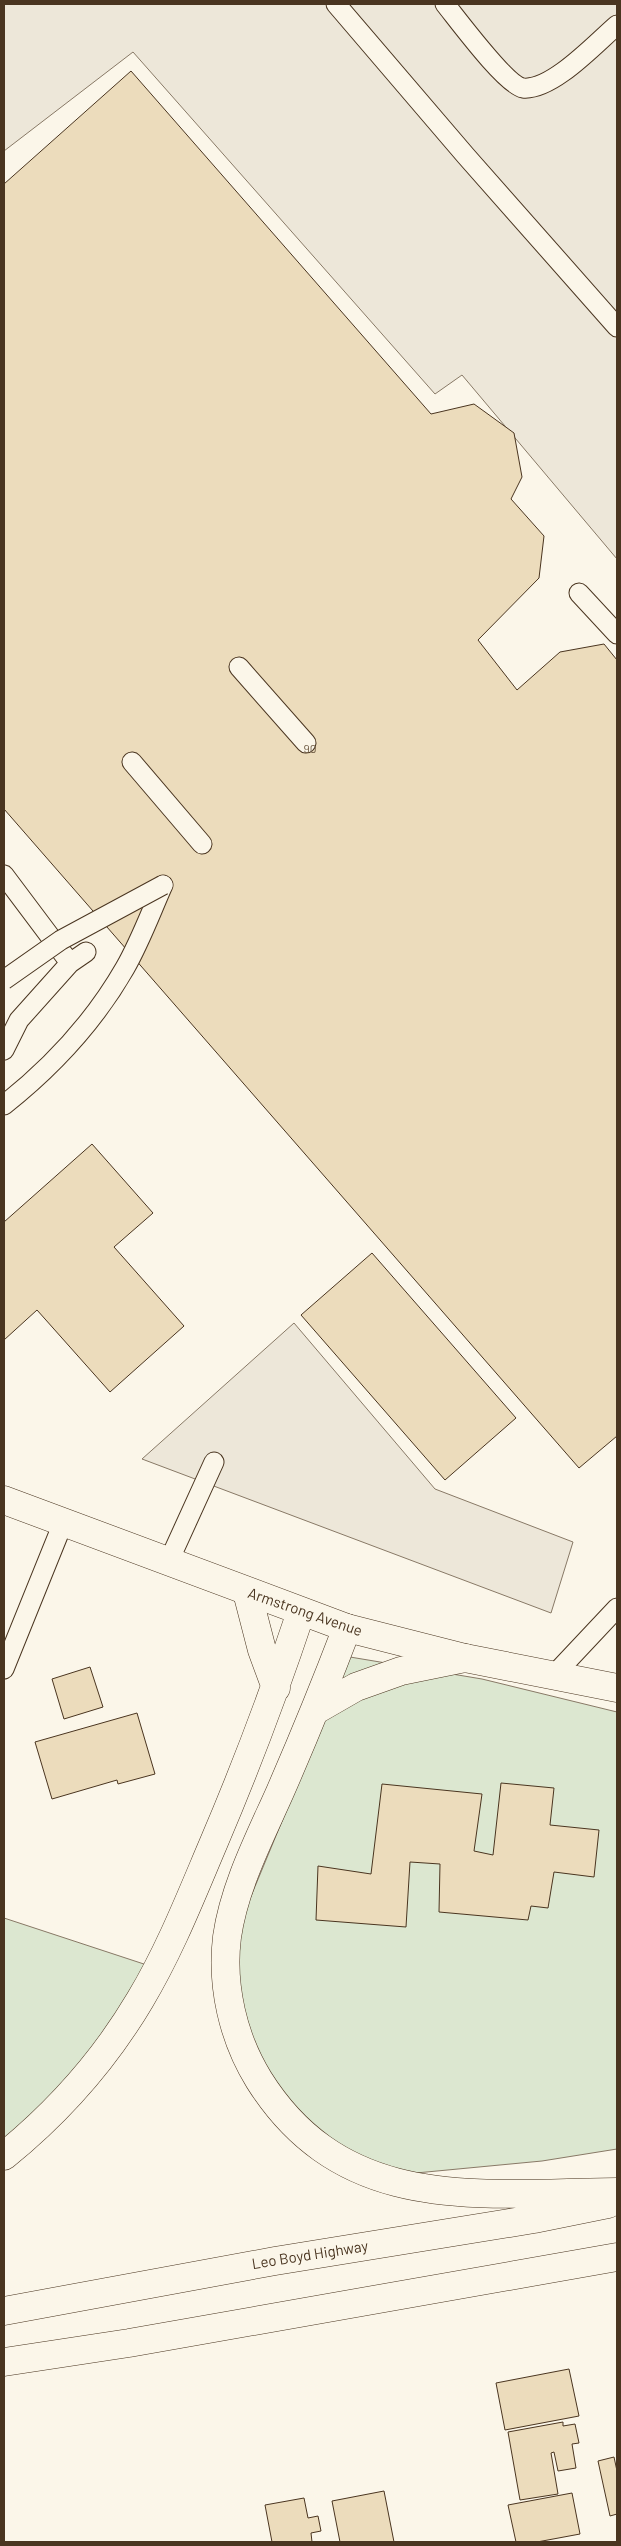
<svg xmlns="http://www.w3.org/2000/svg" width="621" height="2546" font-family="Barlow,sans-serif">
<rect width="100%" height="100%" fill="#fbf6e9"/>
<path fill="#dce7d0" stroke="#887966" d="M350,1657L482,1679L617,1712V2149L542,2161L416,2173L361,2167L266,2084L231,1964L249,1901Z
M4,1918L156,1968L4,2157Z"/>
<path fill="#ede7d9" stroke="#887966" d="M4,4H617V559L462,375L435,394L133,52L4,151Z
M294,1323L435,1489L573,1542L551,1613L142,1459Z"/>
<path fill="#ecdcbc" stroke="#4a3520" d="M131,71L431,414L474,404L514,433L522,477L511,499L544,536L539,578L478,640L517,690L560,652L604,644L617,660V1436L579,1468L4,809V184Z
M92,1144L153,1213L114,1247L184,1326L110,1392L37,1310L4,1340V1222Z
M372,1253L516,1418L445,1480L301,1315Z
M90,1667L103,1707L64,1719L52,1679Z
M137,1713L155,1774L118,1784L117,1780L52,1799L35,1742Z
M501,1783L554,1788L550,1825L599,1830L594,1877L554,1872L548,1908L531,1906L528,1920L439,1912L440,1864L410,1862L406,1927L316,1920L318,1866L371,1874L382,1784L482,1794L474,1851L493,1855Z
M569,2369L579,2416L505,2430L496,2383Z
M563,2422V2426L575,2424L579,2443L572,2444L576,2468L558,2471L554,2452L551,2453L558,2494L520,2500L508,2432Z
M614,2457L617,2471V2514L610,2516L598,2461Z
M384,2491L394,2542H340L332,2501Z
M572,2493L580,2534L537,2542H516L508,2505Z
M304,2498L308,2518L318,2516L321,2531L311,2533L312,2542H272L265,2505Z"/>
<g fill="none" stroke-linecap="round" stroke-linejoin="round">
<g stroke="#4a3520" stroke-width="21">
<path id="lane" d="M336,4L466,156L617,327
M445,4C458,20 506,85 523,88C552,91 596,43 617,25
M579,593L617,634
M239,667L306,743
M132,762L202,844
M4,875L70,963
M4,1050L19,1020L70,963L86,952
M4,1105C52,1067 94,1022 125,968C140,942 151,912 163,885
M168,1563L214,1462
M4,1669L63,1523
M554,1675L617,1608"/>
</g>
<g stroke="#4a3520" stroke-width="29">
<path id="secondary" d="M4,1500L347,1628L465,1658L617,1688"/>
</g>
<g stroke="#4a3520" stroke-width="29">
<path id="highway" d="M247,1592L262,1650L276,1688
M347,1628C326,1683 304,1737 280,1792C260,1837 234,1887 227,1937C221,1986 233,2038 259,2080C344,2215 479,2193 617,2192
M316,1710L356,1687L401,1671L465,1658
M4,2156C57,2113 105,2059 140,2000C170,1950 191,1896 214,1842C246,1767 275,1690 301,1612
M4,2311L275,2261L534,2219L608,2204
M4,2362L129,2343L617,2257"/>
</g>
<use href="#lane" stroke="#fbf6e9" stroke-width="19"/>
<use href="#secondary" stroke="#fbf6e9" stroke-width="28"/>
<use href="#highway" stroke="#fbf6e9" stroke-width="28"/>
<g stroke="#4a3520" stroke-width="21" stroke-linecap="butt">
<path id="lane-bridge" d="M4,980L61,940L163,885"/>
</g>
<use href="#lane-bridge" stroke="#fbf6e9" stroke-width="19"/>
</g>
<g text-anchor="middle" stroke-width="4" stroke-linejoin="round" paint-order="stroke">
<g font-size="12" fill="#725f47">
<text x="310" y="753">90</text>
</g>
<g font-size="15" fill="#4a3520" stroke="#fbf6e9">
<text transform="translate(305 1612) rotate(19)" y="5">Armstrong Avenue</text>
<text transform="translate(310 2255) rotate(-9)" y="5">Leo Boyd Highway</text>
</g>
</g>
<rect width="621" height="2546" fill="none" stroke="#4a3520" stroke-width="10"/>
</svg>
